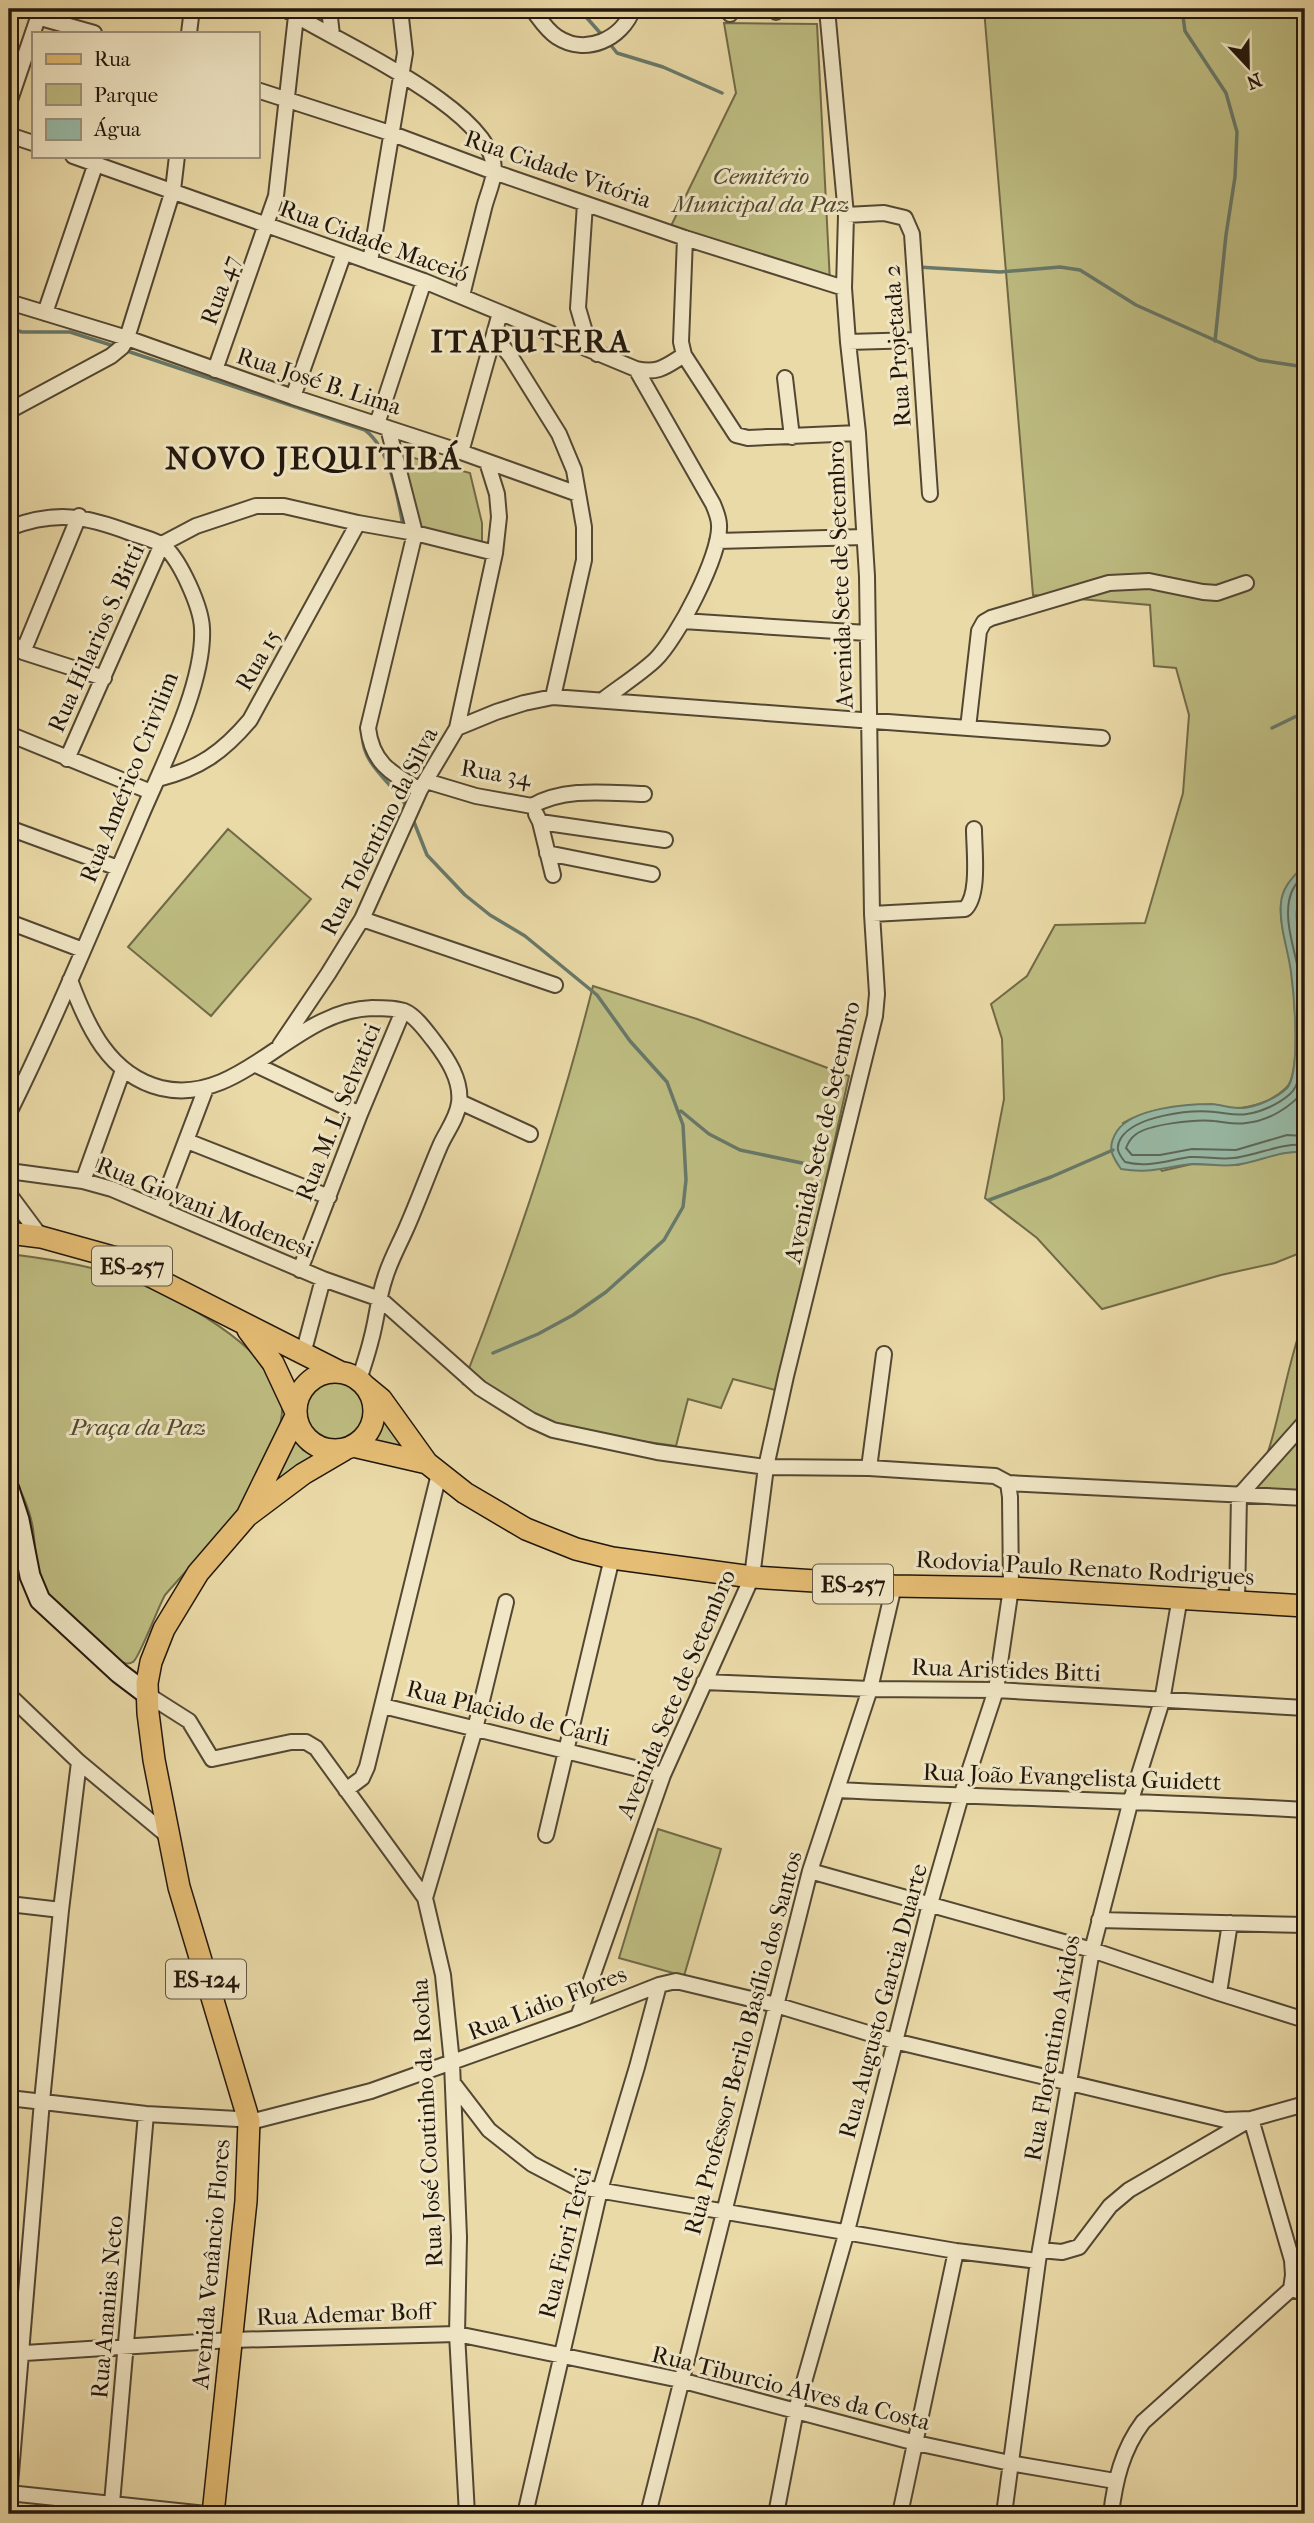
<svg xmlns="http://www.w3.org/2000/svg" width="1314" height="2523" font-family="'IM FELL French Canon',serif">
<rect width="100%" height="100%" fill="#eadaa7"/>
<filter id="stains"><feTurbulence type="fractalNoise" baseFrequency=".00286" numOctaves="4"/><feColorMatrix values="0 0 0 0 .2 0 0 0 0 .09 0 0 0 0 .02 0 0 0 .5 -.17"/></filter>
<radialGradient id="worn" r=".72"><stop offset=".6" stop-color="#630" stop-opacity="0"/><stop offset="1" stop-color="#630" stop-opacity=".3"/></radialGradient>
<path fill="#bebd82" stroke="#706a47" stroke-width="2" d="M984,9H1305V867H1302C1296,877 1282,893 1281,904C1279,924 1288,948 1291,968C1294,990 1302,1073 1286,1088C1273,1101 1250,1109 1232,1108C1225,1108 1218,1105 1211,1105C1183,1105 1147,1109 1123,1123L1162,1171L1192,1164L1237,1165L1290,1151L1305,1152V1251L1275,1263L1221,1275L1102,1309L1037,1238L985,1198L1004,1099L1002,1039L991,1004L1027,976L1055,925L1145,923L1183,793L1189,715L1176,668L1154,666L1150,605L1033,595Z
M724,23L817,24L830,282L670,228L736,93Z
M388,451L470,473L482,523V546L415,534Z
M228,829L311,899L211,1016L128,947Z
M593,986L697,1019L849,1076L779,1391L733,1379L721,1408L688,1399L676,1446L562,1430L463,1384C514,1254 559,1121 593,986Z
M9,1254C44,1258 80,1264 114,1274C165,1290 286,1350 282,1413C281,1430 272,1443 265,1458C257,1475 250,1495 238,1510C216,1540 189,1567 165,1595C158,1607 139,1659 133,1662C128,1665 123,1663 117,1660C96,1640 62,1617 47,1592C35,1573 36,1550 33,1529C30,1508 19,1487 9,1468Z
M1305,1316V1496L1252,1493C1279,1438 1283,1374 1305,1316Z
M300 1412a34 34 0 1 1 68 0a34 34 0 1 1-68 0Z
M382,1411L408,1449L367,1445L378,1429Z
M293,1438L303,1450L318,1457L271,1487Z
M658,1829L721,1849L684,1976L619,1958Z"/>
<path fill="#98bba8" stroke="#68796a" stroke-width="2" d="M1302,867H1305V1152C1283,1150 1263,1160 1241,1164C1225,1168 1208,1163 1192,1164C1164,1167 1150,1174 1121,1169C1111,1155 1107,1147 1117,1131C1133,1108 1186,1104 1212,1104C1223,1105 1232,1109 1244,1108C1258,1106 1277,1098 1287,1088C1301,1073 1294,994 1291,972C1288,949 1279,926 1281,903C1282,888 1292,878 1302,867Z"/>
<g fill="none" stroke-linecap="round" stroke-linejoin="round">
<path stroke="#5c685a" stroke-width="2" d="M1305,874C1297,882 1291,889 1289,901C1285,923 1294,948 1298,969C1302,995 1310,1077 1290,1094C1279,1104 1261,1112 1247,1114C1235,1116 1226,1113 1215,1112C1190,1109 1135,1116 1121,1138C1115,1148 1118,1153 1125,1162C1148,1168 1168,1160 1190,1157C1207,1156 1224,1161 1240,1157C1263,1153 1282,1143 1305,1145
M1305,887C1289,904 1300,941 1305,962
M1305,1089C1292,1107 1268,1121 1246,1123C1234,1125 1225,1122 1214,1121C1197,1119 1148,1124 1135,1135C1131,1138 1128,1143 1126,1148L1132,1155H1160L1192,1149L1236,1150L1287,1135L1305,1136"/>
<path stroke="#68796a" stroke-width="3.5" d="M579,9L602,35
M1182,9L1185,31L1226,93L1237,132L1235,177L1226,235L1215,341
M610,44L617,53L663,67L722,93
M918,267L1000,272L1060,267L1080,270L1136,305L1259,360L1305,367
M9,328L22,332H70L117,347
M124,350L365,430C390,449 398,497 403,526
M1272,728L1305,712
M363,732C359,763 392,782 407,807
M412,817L427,855L465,895L490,915L525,936L597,995L630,1041L667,1082L683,1125L686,1180L683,1207L664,1240L606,1292L573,1315L538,1334L493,1353
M681,1111L709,1134L740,1150L821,1167
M989,1200L1051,1177L1113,1150"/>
<g stroke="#534733" stroke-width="18">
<path id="street" d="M285,9C330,39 498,110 494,172C493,183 487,196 484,208C477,237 469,266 462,296
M329,9L332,35
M532,9C539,18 547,31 557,37C586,56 622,39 633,9
M729,9L730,14
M776,9V12
M37,17L94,33
M189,33L192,9
M257,90L390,133L494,172L685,238L844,288
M9,103L41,9
M9,135L33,143
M73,156L424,281L636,369C658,374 665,367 684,355
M585,204L578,308L585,332L597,354
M846,215L884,213L905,218L912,234L930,494
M685,238L681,342L684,355L736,435L748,438L858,433
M370,262L405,53L400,9
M9,302L127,338L293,397L461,452L578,494
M45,313L96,163
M494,335L511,357L559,434L574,470L584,527V560L553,697
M848,342L918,340
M215,370L276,196L296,16
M785,378L792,437
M293,397L344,253
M9,411L111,356L122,347L127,338L173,190L177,156
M377,424L424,281
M388,428L415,533L368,728C372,763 391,773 420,790
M461,452L500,313
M9,528C56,510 86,516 131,533C142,537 157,540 165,547C181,562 201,607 202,628C205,685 160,770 138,823C96,920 56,1018 9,1113
M717,541L864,537
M683,621L867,633
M9,640L23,652L104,678
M23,652L79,516
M604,699C621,686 640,674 655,660C677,639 721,555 719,525C719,518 716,511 713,504L636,369
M457,728L495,553L499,517L497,494L487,462
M968,728L979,631L984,622L991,618L1109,583L1149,581L1203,592L1217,593L1246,583
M9,734L151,792
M67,759L162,544L196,526L256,506H284L358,523L415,533L495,553
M158,779C199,769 223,752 250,720L358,523
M426,781L476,796L532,806C565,787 607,793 644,794
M536,814L540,822L553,875
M540,822L665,840
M9,828L118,868
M547,853L652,874
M872,914L965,909C980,895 974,850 974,829
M362,919L555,985
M9,922L83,950
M70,980C87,1026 109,1075 161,1088C241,1107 293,1010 372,1008C382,1008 395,1008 404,1011C416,1016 426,1031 434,1041C447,1058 462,1080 459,1103C457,1119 446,1132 440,1146C428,1174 418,1202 406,1229C399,1245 390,1261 385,1278C378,1298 377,1319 371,1340C368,1353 363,1367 359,1380
M280,1045L328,974L362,919L420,790L457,728L496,712L524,703L553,697L1102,738
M254,1064L360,1114
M460,1102L530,1134
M187,1141L329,1197
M9,1171L83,1181L112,1189L323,1279L380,1299L480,1388L531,1420L553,1430L657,1452L766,1467L869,1468L995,1476L1008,1483L1010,1497L1011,1588L996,1690L961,1796L930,1904L847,2231L796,2410L776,2514
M83,1181L123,1070
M9,1194L41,1237
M160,1209L206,1088
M300,1270L360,1114L403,1011
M303,1354L323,1279
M869,1468L884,1354
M1008,1483L1305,1498
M1237,1601L1239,1496L1305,1422
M704,1682L870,1689L996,1690L1305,1708
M9,1695L79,1762L168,1836
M148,1695L189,1721L212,1759L291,1742H306L316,1748L425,1898L443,1975L452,2063L459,2237L457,2334L467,2514
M383,1706L663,1775
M346,1790L362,1778L367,1767L439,1474
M837,1790C993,1798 1149,1801 1305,1810
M546,1835L612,1558
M810,1871L1092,1950L1219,1993L1305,2020
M425,1898L475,1729L506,1602
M9,1904L61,1910
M1099,1920L1305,1925
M1219,1993L1230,1923
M578,2017L663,1775L752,1577L766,1467L786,1376L875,1016L877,994L872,914L867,576L858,433L848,342L844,288L846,215L827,9
M453,2083L489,2130L532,2164L574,2186L956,2251L1038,2261
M9,2098L146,2114L258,2120L371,2091L578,2017L659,1985L676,1981L776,2005L894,2041L1225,2120L1251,2119L1292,2260L1293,2275L1291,2289L1143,2422C1122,2450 1115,2481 1111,2514
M1040,2250L1062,2252L1079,2247L1110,2206L1129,2190L1251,2119L1305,2104
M1291,2289L1305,2293
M9,2354L231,2340L457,2334L680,2380L916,2443L1010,2463L1115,2481
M9,2493L206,2514
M9,2497L42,2101L61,1910L79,1762
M112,2503L146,2114
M525,2514L600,2190L637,2067L659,1985
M648,2514L810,1871L870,1689L894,1586
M900,2514L956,2251
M1004,2514L1038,2261L1092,1950L1131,1800L1162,1701L1180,1597"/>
</g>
<g stroke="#21160c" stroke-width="23">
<path id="secondary" d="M9,1489L19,1520L30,1576L40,1600L119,1673L148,1695"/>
</g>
<g stroke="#21160c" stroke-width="24">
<path id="primary" d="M9,1233L41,1237L113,1257L340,1372
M248,1330L273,1363L295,1410
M296 1411a39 39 0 1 1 78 0a39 39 0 1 1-78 0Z
M364,1385L381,1399L427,1463L465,1493L526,1529L576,1549L612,1558L752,1577L894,1586L1011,1588L1305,1606
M353,1446L427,1463
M248,1514L296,1416
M213,2514L246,2201L249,2121L179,1887L154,1760L148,1713L147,1683L151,1662L164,1629L198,1573L247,1516L303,1474L344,1450"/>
</g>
<use href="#street" stroke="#f1e7c6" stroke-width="14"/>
<use href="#secondary" stroke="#f1e7c6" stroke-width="19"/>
<use href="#primary" stroke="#e5bd74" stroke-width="21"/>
</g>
<g text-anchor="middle" stroke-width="6" stroke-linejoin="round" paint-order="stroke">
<g fill="#f1e7c6" stroke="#5f5544" stroke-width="2">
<rect x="92" y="1246.5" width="80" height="39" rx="5"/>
<rect x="813" y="1564.5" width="80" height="39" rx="5"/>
<rect x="166" y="1959.5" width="80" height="39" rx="5"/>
</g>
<g font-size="23" font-weight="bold" fill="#21160c">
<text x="132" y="1274">ES-257</text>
<text x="853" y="1592">ES-257</text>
<text x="206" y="1987">ES-124</text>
</g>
<g font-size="24" fill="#21160c" stroke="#f1e7c6">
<text transform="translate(558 169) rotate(19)" y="8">Rua Cidade Vitória</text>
<text transform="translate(374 241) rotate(20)" y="8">Rua Cidade Maceió</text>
<text transform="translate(220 290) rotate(-70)" y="8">Rua 47</text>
<text transform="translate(897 346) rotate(-94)" y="8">Rua Projetada 2</text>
<text transform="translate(319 381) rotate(18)" y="8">Rua José B. Lima</text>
<text transform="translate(840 575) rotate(-92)" y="8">Avenida Sete de Setembro</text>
<text transform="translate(96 638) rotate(-66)" y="8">Rua Hilarios S. Bitti</text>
<text transform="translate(258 660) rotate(-60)" y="8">Rua 15</text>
<text transform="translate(496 773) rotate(9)" y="8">Rua 34</text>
<text transform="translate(129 777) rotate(-68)" y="8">Rua Américo Crivilim</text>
<text transform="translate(379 831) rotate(-63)" y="8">Rua Tolentino da Silva</text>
<text transform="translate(338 1112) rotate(-68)" y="8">Rua M. L. Selvatici</text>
<text transform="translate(822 1132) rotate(-77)" y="8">Avenida Sete de Setembro</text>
<text transform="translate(205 1207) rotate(22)" y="8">Rua Giovani Modenesi</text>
<text transform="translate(1085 1568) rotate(3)" y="8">Rodovia Paulo Renato Rodrigues</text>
<text transform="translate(1006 1670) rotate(2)" y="8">Rua Aristides Bitti</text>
<text transform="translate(676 1694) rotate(-67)" y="8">Avenida Sete de Setembro</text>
<text transform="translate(508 1713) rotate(14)" y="8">Rua Placido de Carli</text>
<text transform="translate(1072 1777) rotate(2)" y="8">Rua João Evangelista Guidett</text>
<text transform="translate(883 2001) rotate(-75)" y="8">Rua Augusto Garcia Duarte</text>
<text transform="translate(547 2003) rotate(-21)" y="8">Rua Lidio Flores</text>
<text transform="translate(743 2043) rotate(-75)" y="8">Rua Professor Berilo Basílio dos Santos</text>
<text transform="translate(1052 2048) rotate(-80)" y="8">Rua Florentino Avidos</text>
<text transform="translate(427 2123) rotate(-93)" y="8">Rua José Coutinho da Rocha</text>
<text transform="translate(565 2243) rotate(-76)" y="8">Rua Fiori Terci</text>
<text transform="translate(211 2264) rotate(-85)" y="8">Avenida Venâncio Flores</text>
<text transform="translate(107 2307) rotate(-85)" y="8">Rua Ananias Neto</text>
<text transform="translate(344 2314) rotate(-2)" y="8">Rua Ademar Boff</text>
<text transform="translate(791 2388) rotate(14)" y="8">Rua Tiburcio Alves da Costa</text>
</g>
<g font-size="24" font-style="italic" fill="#50482f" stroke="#f1e7c6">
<text x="761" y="184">Cemitério<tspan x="761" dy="28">Municipal da Paz</tspan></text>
<text x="138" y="1435">Praça da Paz</text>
</g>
<g font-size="32" font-weight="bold" letter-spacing="2" fill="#21160c" stroke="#f1e7c6">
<text x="531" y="352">ITAPUTERA</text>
<text x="314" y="469">NOVO JEQUITIBÁ</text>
</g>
</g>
<rect width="1314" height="2523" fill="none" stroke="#eadaa7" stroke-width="35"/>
<rect x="10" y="10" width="1293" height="2502" fill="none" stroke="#21160c" stroke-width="3.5"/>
<rect x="18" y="18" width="1279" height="2488" fill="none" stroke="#21160c" stroke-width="2"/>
<rect x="32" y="32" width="228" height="126" fill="#f1e7c6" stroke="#9e937c" stroke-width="2"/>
<rect x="46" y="54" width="35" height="10" fill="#e5bd74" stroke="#9e937c" stroke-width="2"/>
<text x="94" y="66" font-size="21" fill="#21160c">Rua</text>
<rect x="46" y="84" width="35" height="21" fill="#bebd82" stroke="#9e937c" stroke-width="2"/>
<text x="94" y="102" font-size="21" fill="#21160c">Parque</text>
<rect x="46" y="119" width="35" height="21" fill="#98bba8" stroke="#9e937c" stroke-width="2"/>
<text x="94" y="136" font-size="21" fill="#21160c">Água</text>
<g transform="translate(1248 66) rotate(158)" stroke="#f1e7c6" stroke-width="5" paint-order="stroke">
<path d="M0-5L12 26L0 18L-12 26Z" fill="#21160c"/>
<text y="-10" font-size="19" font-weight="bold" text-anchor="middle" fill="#21160c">N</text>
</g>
<rect width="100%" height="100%" filter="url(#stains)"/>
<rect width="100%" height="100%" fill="url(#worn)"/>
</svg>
